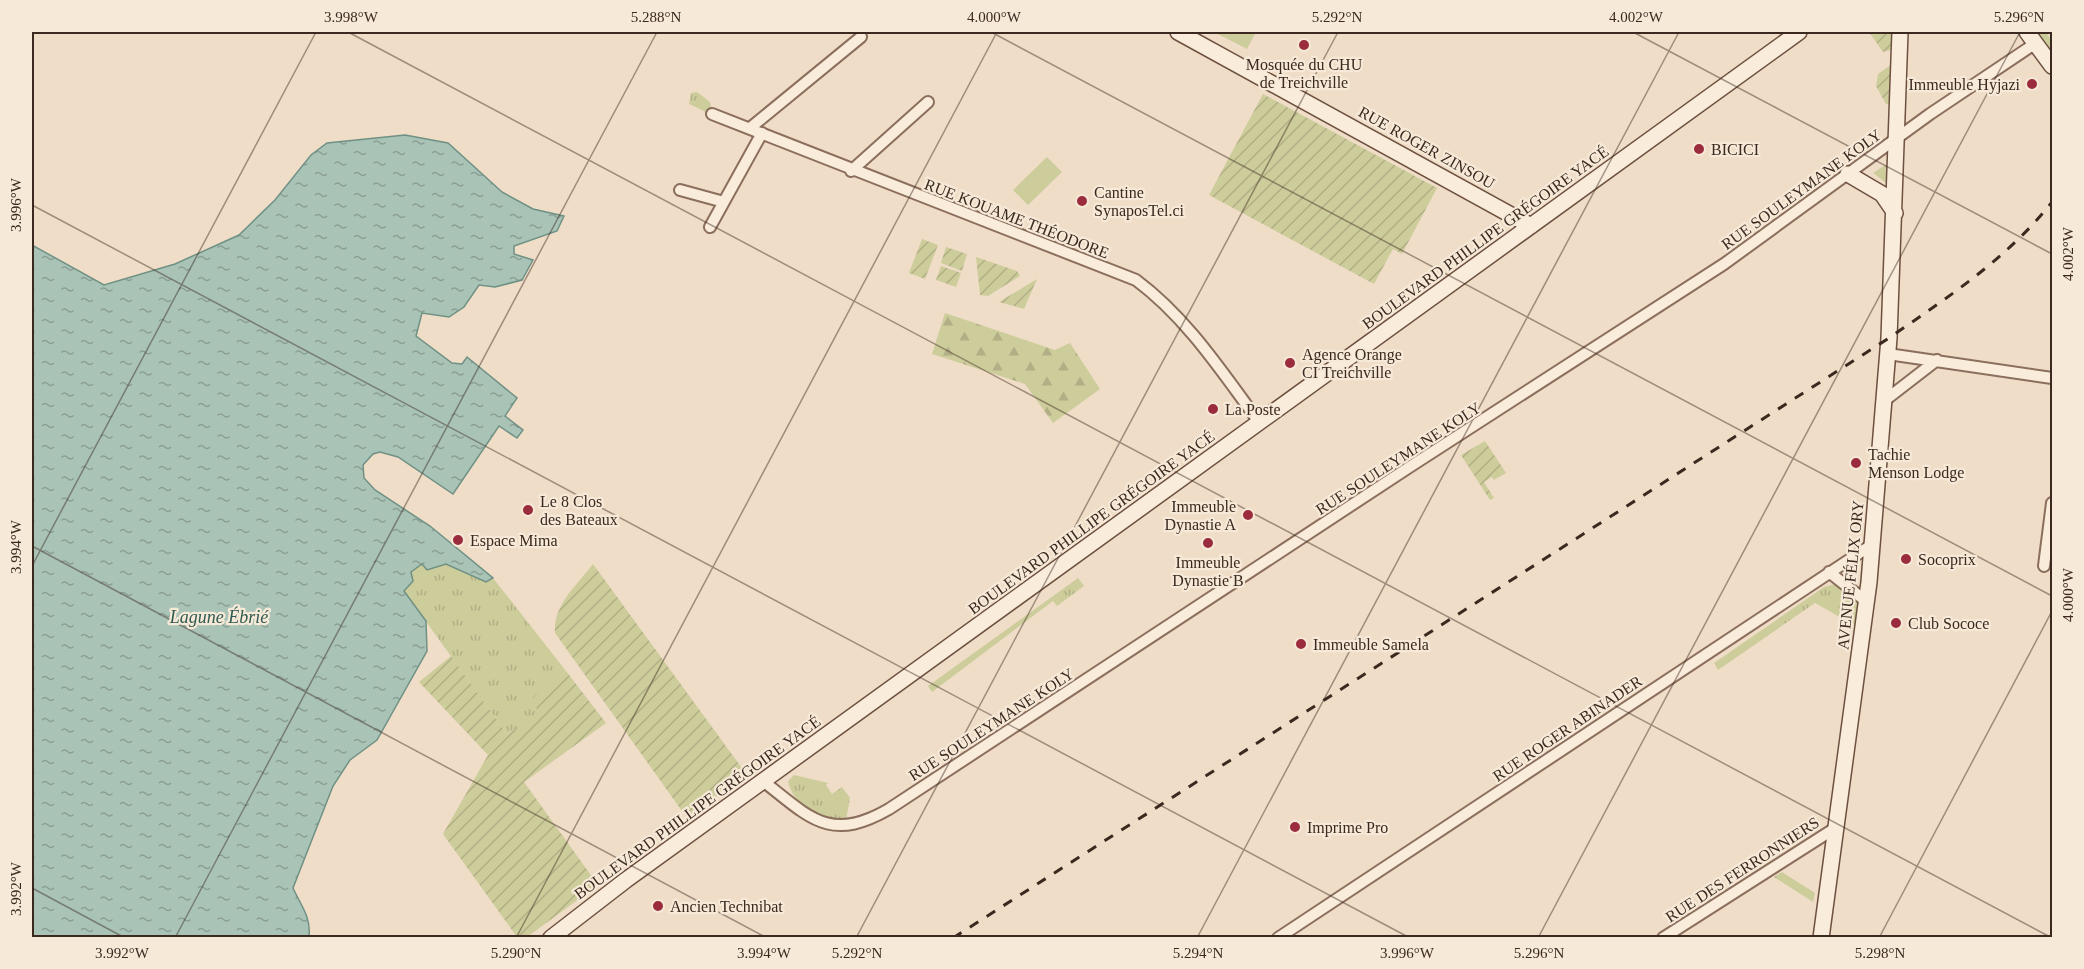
<svg xmlns="http://www.w3.org/2000/svg" width="2084" height="969" font-family="'Times New Roman',serif">
<defs>
<pattern id="grass-tufts" width="24" height="20" patternUnits="userSpaceOnUse" patternTransform="scale(1.5)"><rect width="24" height="20" fill="#cdcc9b"/><path d="M3 7l-1-3M5 7V3M7 7l1-3M15 17l-1-3M17 17v-4M19 17l1-3" fill="none" stroke="#b1af85"/></pattern>
<pattern id="forest-firs" width="22" height="20" patternUnits="userSpaceOnUse" patternTransform="scale(1.5)"><rect width="22" height="20" fill="#cdcc9b"/><path d="M5 1l3.5 6h-7zM16 11l3.5 6h-7z" fill="#b1af85"/></pattern>
<pattern id="garden-furrows" width="10" height="10" patternUnits="userSpaceOnUse" patternTransform="scale(1.5)"><rect width="10" height="10" fill="#cdcc9b"/><path d="M-1 1l2-2M0 10L10 0M9 11l2-2" fill="none" stroke="#b1af85"/></pattern>
<pattern id="water-ripples" width="26" height="14" patternUnits="userSpaceOnUse" patternTransform="scale(1.5)"><rect width="26" height="14" fill="#a9c3b7"/><path d="M2 4q2-2 4 0t4 0M15 11q2-2 4 0t4 0" fill="none" stroke="#8b9e94"/></pattern>
</defs>
<rect width="100%" height="100%" fill="#efddc7"/>
<path fill="url(#grass-tufts)" d="M2035,32H2046L2052,41V55Z
M697,92L710,102L712,111L706,112L689,104L691,93Z
M1890,162L1889,185L1873,173Z
M422,564L427,570L446,564L486,581L493,578L566,671L534,697L540,716L507,734L404,591L413,581L411,572Z
M1078,578L1084,586L1057,606L1053,601L932,692L928,686Z
M1835,584L1858,599V624H1852L1815,603L1718,670L1714,663L1824,587Z
M794,775L828,783L826,785L832,794L842,787L850,798L846,820C824,819 792,806 788,781Z
M1782,872L1815,893L1813,902L1774,877Z"/>
<path fill="url(#forest-firs)" d="M945,313L1055,350L1070,343L1100,389L1053,423L1025,384L932,354Z"/>
<path fill="url(#garden-furrows)" d="M1869,32H1889L1896,39L1894,49L1883,52Z
M1892,64L1890,104H1886L1876,86L1878,74Z
M1263,94L1437,188L1402,254L1393,249L1374,284L1209,195Z
M922,239L938,245L925,279L909,273Z
M946,247L967,254L962,271L941,263Z
M976,257L1017,271L1020,276L988,296L980,295Z
M941,266L961,273L956,287L936,280Z
M1037,279L1024,309L999,302Z
M1485,441L1506,473L1494,480L1492,477L1484,482L1494,498L1490,500L1461,455Z
M593,564L747,775L687,818L555,633C553,605 577,585 593,564Z
M451,656L507,734L539,716L533,697L566,671L606,723L524,782L598,885L527,937H517L443,834L488,755L419,682Z"/>
<path fill="#cdcc9b" d="M1214,32H1256L1247,49Z
M1047,157L1062,172L1028,205L1013,190Z"/>
<path fill="url(#water-ripples)" stroke="#6f9184" stroke-width="1.5" d="M405,135L448,143L502,192L533,209L564,216L557,231L514,246V254L533,260L522,280L495,287L479,285L464,307L449,317L422,313L416,336L452,363L462,364L467,357L517,398L505,416L523,430L517,438L499,426L453,494L398,457L380,452L373,454L363,465L364,478L375,490L430,526L493,578L486,582L446,564L427,570L422,564L411,572L413,581L404,591L426,621L427,651L377,740L350,760L333,786L293,888C301,906 311,916 309,937H32V245L104,285L175,264L239,235L275,200L311,155L327,143Z"/>
<g fill="none" stroke-linecap="round" stroke-linejoin="round">
<g stroke="#8b6e5c" stroke-width="14">
<path id="street" d="M712,114L1136,280C1187,318 1222,372 1259,422
M750,128L861,37
M851,171L928,102
M680,190L724,202
M710,227L762,133
M1888,354L2052,378
M1884,401L1937,360
M2044,566L2052,503
M1829,572L1867,602
M763,781C810,818 830,843 889,809L1411,466L1724,264L1930,114L2036,43
M1278,938L1873,544
M1663,938L1837,827"/>
</g>
<g stroke="#6d503f" stroke-width="18">
<path id="secondary" d="M1178,32L1531,226
M2027,32L2052,66
M1848,174L1882,194L1895,213
M551,938L626,880L1799,32
M1821,938L1869,582L1889,338L1900,32"/>
</g>
<use href="#street" stroke="#f9ecdb" stroke-width="10"/>
<use href="#secondary" stroke="#f9ecdb" stroke-width="15"/>
<path stroke="#3b2920" stroke-width="3" stroke-dasharray="10 10" stroke-linecap="butt" d="M953,938L1889,338C1948,297 2007,259 2052,202"/>
</g>
<path fill="none" stroke="#3b2920" stroke-width="1.5" stroke-opacity="0.45" d="M348,32L2052,938M991,32L2052,596M1633,32L2052,254M32,205L1410,938M32,546L767,938M32,566L316,32M32,888L125,938M175,938L657,32M516,938L997,32M856,938L1338,32M1197,938L1679,32M1538,938L2020,32M1879,938L2052,611"/>
<g fill="#9a2c3d" stroke="#f6e9d7" stroke-width="2">
<circle cx="1304" cy="45" r="6"/>
<circle cx="2032" cy="84" r="6"/>
<circle cx="1699" cy="149" r="6"/>
<circle cx="1082" cy="201" r="6"/>
<circle cx="1290" cy="363" r="6"/>
<circle cx="1213" cy="409" r="6"/>
<circle cx="1856" cy="463" r="6"/>
<circle cx="528" cy="510" r="6"/>
<circle cx="1248" cy="515" r="6"/>
<circle cx="458" cy="540" r="6"/>
<circle cx="1208" cy="543" r="6"/>
<circle cx="1906" cy="559" r="6"/>
<circle cx="1896" cy="623" r="6"/>
<circle cx="1301" cy="644" r="6"/>
<circle cx="1295" cy="827" r="6"/>
<circle cx="658" cy="906" r="6"/>
</g>
<g text-anchor="middle" stroke-width="4.5" stroke-linejoin="round" paint-order="stroke">
<g font-size="16" fill="#3b2920" stroke="#f6e9d7" text-anchor="start">
<text x="1304" y="70" text-anchor="middle">Mosquée du CHU<tspan x="1304" dy="18">de Treichville</tspan></text>
<text x="2020" y="90" text-anchor="end">Immeuble Hyjazi</text>
<text x="1711" y="155">BICICI</text>
<text x="1094" y="198">Cantine<tspan x="1094" dy="18">SynaposTel.ci</tspan></text>
<text x="1302" y="360">Agence Orange<tspan x="1302" dy="18">CI Treichville</tspan></text>
<text x="1225" y="415">La Poste</text>
<text x="1868" y="460">Tachie<tspan x="1868" dy="18">Menson Lodge</tspan></text>
<text x="540" y="507">Le 8 Clos<tspan x="540" dy="18">des Bateaux</tspan></text>
<text x="1236" y="512" text-anchor="end">Immeuble<tspan x="1236" dy="18">Dynastie A</tspan></text>
<text x="470" y="546">Espace Mima</text>
<text x="1918" y="565">Socoprix</text>
<text x="1208" y="568" text-anchor="middle">Immeuble<tspan x="1208" dy="18">Dynastie B</tspan></text>
<text x="1908" y="629">Club Sococe</text>
<text x="1313" y="650">Immeuble Samela</text>
<text x="1307" y="833">Imprime Pro</text>
<text x="670" y="912">Ancien Technibat</text>
</g>
<g font-size="16" fill="#3b2920" stroke="#f6e9d7">
<text transform="translate(1427 147) rotate(29)" y="6">RUE ROGER ZINSOU</text>
<text transform="translate(1801 189) rotate(-36)" y="6">RUE SOULEYMANE KOLY</text>
<text transform="translate(1017 218) rotate(21)" y="6">RUE KOUAME THÉODORE</text>
<text transform="translate(1485 237) rotate(-36)" y="6">BOULEVARD PHILLIPE GRÉGOIRE YACÉ</text>
<text transform="translate(1398 458) rotate(-33)" y="6">RUE SOULEYMANE KOLY</text>
<text transform="translate(1091 522) rotate(-36)" y="6">BOULEVARD PHILLIPE GRÉGOIRE YACÉ</text>
<text transform="translate(1850 575) rotate(-84)" y="6">AVENUE FÉLIX ORY</text>
<text transform="translate(991 724) rotate(-33)" y="6">RUE SOULEYMANE KOLY</text>
<text transform="translate(1567 728) rotate(-34)" y="6">RUE ROGER ABINADER</text>
<text transform="translate(697 807) rotate(-36)" y="6">BOULEVARD PHILLIPE GRÉGOIRE YACÉ</text>
<text transform="translate(1742 869) rotate(-33)" y="6">RUE DES FERRONNIERS</text>
</g>
<g font-size="18" font-style="italic" fill="#2f5b52" stroke="#f6e9d7">
<text x="219" y="623">Lagune Ébrié</text>
</g>
</g>
<rect width="2084" height="969" fill="none" stroke="#f6e9d7" stroke-width="66"/>
<rect x="33" y="33" width="2018" height="903" fill="none" stroke="#3b2920" stroke-width="2"/>
<g font-size="15" text-anchor="middle" fill="#3b2920">
<text x="351" y="22">3.998°W</text>
<text x="656" y="22">5.288°N</text>
<text x="994" y="22">4.000°W</text>
<text x="1337" y="22">5.292°N</text>
<text x="1636" y="22">4.002°W</text>
<text x="2019" y="22">5.296°N</text>
<text transform="translate(16 205) rotate(-90)" y="5">3.996°W</text>
<text transform="translate(2068 254) rotate(-90)" y="5">4.002°W</text>
<text transform="translate(16 547) rotate(-90)" y="5">3.994°W</text>
<text transform="translate(2068 595) rotate(-90)" y="5">4.000°W</text>
<text transform="translate(16 889) rotate(-90)" y="5">3.992°W</text>
<text x="122" y="958">3.992°W</text>
<text x="516" y="958">5.290°N</text>
<text x="764" y="958">3.994°W</text>
<text x="857" y="958">5.292°N</text>
<text x="1198" y="958">5.294°N</text>
<text x="1407" y="958">3.996°W</text>
<text x="1539" y="958">5.296°N</text>
<text x="1880" y="958">5.298°N</text>
</g>
</svg>
